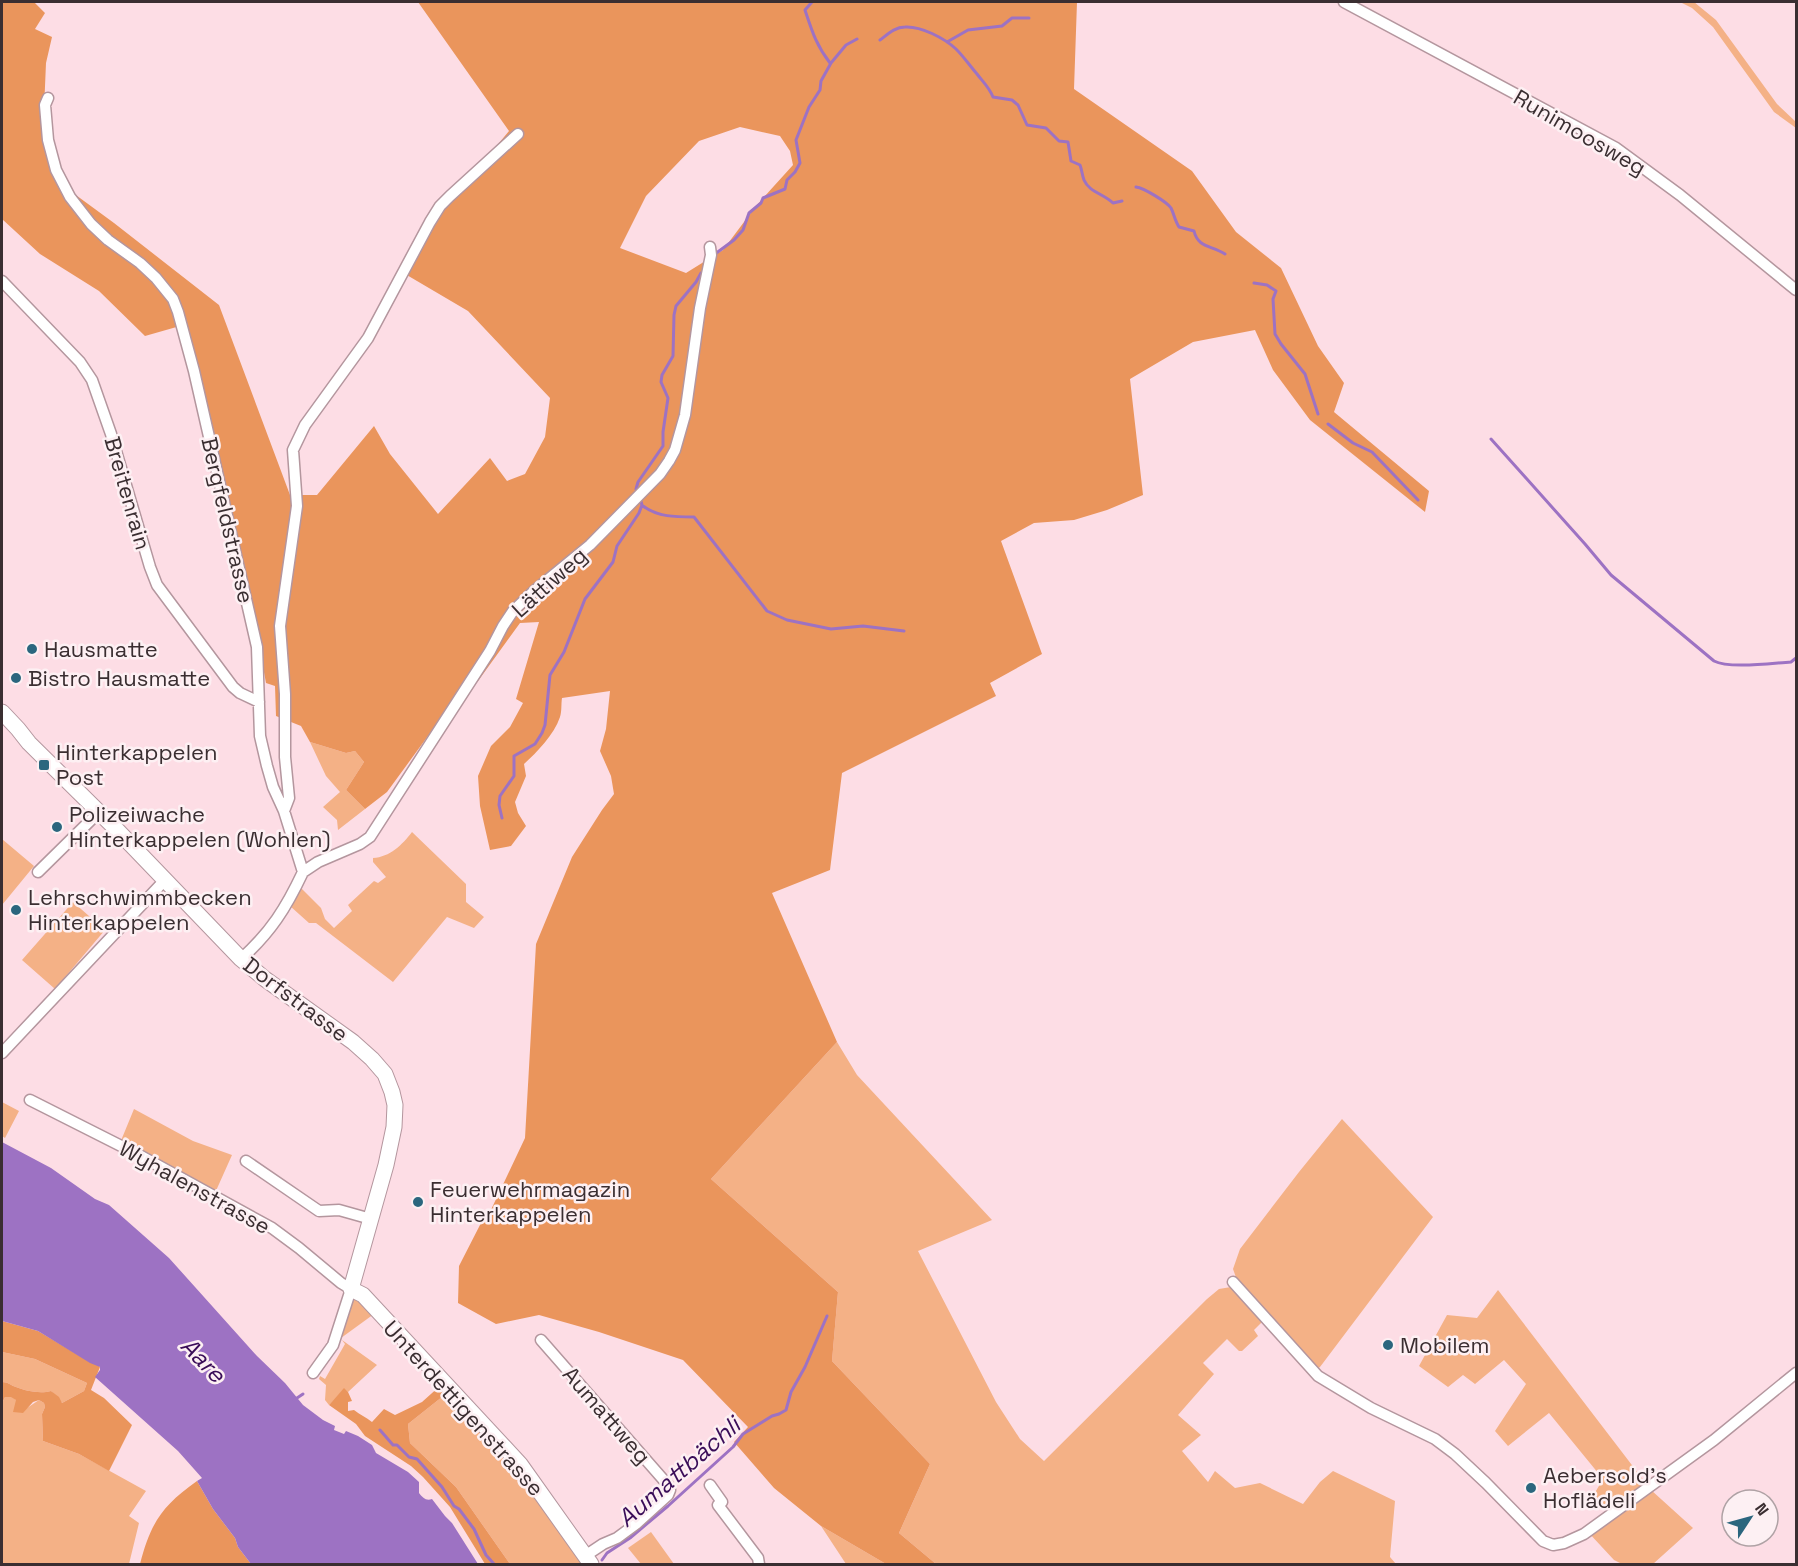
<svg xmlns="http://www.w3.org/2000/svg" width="1798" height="1566" font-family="'Space Grotesk',sans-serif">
<rect width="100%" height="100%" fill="#fddde5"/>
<path fill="#f4b186" d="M1680,2H1694L1716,20L1777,104L1796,122V128L1774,112L1713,27L1692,8Z
M310,742L346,753L355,751L364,762L346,790L365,809L338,830L337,820L323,807L340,792L326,776Z
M412,832L466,884V902L484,917L474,928L447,917L393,982L316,923H309L290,906L301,888L321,908L325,919L334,928L352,911L348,905L374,881L378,883L386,877L373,862V858C390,857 402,845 412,832Z
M2,839L34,866L2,905Z
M73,902L105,930L55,989L22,960Z
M837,1042L857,1075L992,1220L918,1251L996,1402L1020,1439L1044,1461L1207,1299L1219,1289L1231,1287L1262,1322L1254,1330L1258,1336L1242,1351H1239L1227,1339L1203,1363L1214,1374L1178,1415L1201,1435L1182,1451L1208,1482L1215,1471L1235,1488L1260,1483L1303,1504L1320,1482L1333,1471L1395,1501L1390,1557L1396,1564H936L899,1533L930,1464L832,1361L838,1292L711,1179Z
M2,1102L19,1111L5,1138L2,1136Z
M134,1109L193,1141L232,1155L215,1193L120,1143Z
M1342,1119L1433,1217L1320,1367L1317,1369L1238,1283L1233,1269L1240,1249L1299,1172Z
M1498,1290L1651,1490L1693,1528L1653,1564H1622L1614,1560L1588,1532L1612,1515L1593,1496L1603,1479L1549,1413L1508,1446L1495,1431L1526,1384L1504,1360L1475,1384L1463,1375L1448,1387L1419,1366L1447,1315L1477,1318Z
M355,1299H360L374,1314L341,1338L339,1336L352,1300Z
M342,1340L377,1365L348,1392L344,1389L329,1405L325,1400L326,1385L319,1379L320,1376L325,1379L345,1344Z
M2,1352L35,1359L87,1383L84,1391L62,1403L51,1391C40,1394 26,1391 16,1387C10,1385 8,1382 2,1382Z
M447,1393L515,1466L583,1564H510L456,1487L410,1443L408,1424Z
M11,1396L27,1408L39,1400L44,1403L45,1407L42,1414L43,1441L79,1454L146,1491L129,1516L139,1523L129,1564H2V1403L5,1397Z
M821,1526L886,1564H846Z
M651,1532L674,1564H641L628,1548Z"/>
<path fill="#ea955c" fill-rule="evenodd" d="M2,2H34L45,13L35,29L52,37L46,63L43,133L69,190L114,223L219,305L290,495H317L374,426L390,454L438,514L490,458L507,481L525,474L545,437L550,398L468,311L400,271L450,202L509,131L418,2H1077L1074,89L1192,171L1236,232L1281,268L1318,346L1344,383L1334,412L1429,491L1425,512L1310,420L1273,370L1255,330L1193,342L1130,379L1143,495L1107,510L1074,520L1034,523L1001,541L1042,654L990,683L996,696L842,773L830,870L772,893L837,1042L711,1179L838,1292L832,1361L930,1464L899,1533L936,1564H886L821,1526L774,1488L734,1442L748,1427L683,1360L599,1332L539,1315L496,1324L458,1303L459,1266L481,1223L489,1214L525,1138L536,944L572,857L602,810L614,794L611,776L600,751L606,729L610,691L562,698C561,704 562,711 560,717C554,735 537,752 524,764L526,776L515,802L518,813L526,826L511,846L490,850L480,806L478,776L491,746L510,727L523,703L516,699L539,622L520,623L478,681L436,725L387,792L365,809L346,790L364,762L355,751L346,753L310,742L301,726L276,716L275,686L266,683C244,562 217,443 187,324L145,336L99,291L40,254L2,219ZM740,127L780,136L790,151L793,165L756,206L723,250L686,273L620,248L646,196L699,141Z
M2,1321L38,1331L90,1362L96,1364L100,1367L91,1390L104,1398L132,1425L109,1471L79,1454L43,1441L42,1414L45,1407L44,1403L39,1400L33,1402L23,1413L13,1412L16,1400L11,1397H5L2,1403V1382C8,1382 10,1385 16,1387C26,1391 40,1394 51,1391L59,1397L62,1403L84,1391L87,1383L35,1359L2,1352Z
M441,1385L447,1393L408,1424L410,1443L456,1487L510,1564H485L450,1507L423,1477L411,1466L365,1436L356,1424L329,1405L344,1388L348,1392L352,1401L348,1402V1411L354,1410C360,1415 366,1417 372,1422L384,1409L395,1415L422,1402Z
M197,1481L213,1509L235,1538L238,1547L251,1564H140C151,1522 162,1506 197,1481Z"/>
<path fill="#9d72c3" d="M2,1142L51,1168L95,1199L109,1205L169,1258L257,1356L285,1383L303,1405L323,1420L335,1426L334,1430L344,1434L346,1431L358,1436L372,1445L376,1453L408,1472L419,1482V1493C423,1498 426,1501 432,1499L445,1516L452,1523L478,1564H251L238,1547L235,1538L213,1509L197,1481L202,1478L178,1451L95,1377L100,1370V1367L90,1363L38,1331L2,1321Z"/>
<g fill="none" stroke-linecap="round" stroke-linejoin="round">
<path stroke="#9d72c3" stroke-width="3" d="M812,2L805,10C812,31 816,45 830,63
M880,40C888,34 895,27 905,27C921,26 944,38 956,49C964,57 970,66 977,74C983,82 989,87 993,97L1012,100L1018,105L1027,125L1046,128L1059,141L1068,142L1071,161L1080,165C1082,170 1082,175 1084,180C1089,192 1104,194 1113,203L1122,201
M947,42L968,30L1002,26L1012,18H1029
M1136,187C1144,188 1167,202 1171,208C1174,214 1175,221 1179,227L1194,231C1198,248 1211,245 1225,254
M715,254L734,240L743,230L749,213L761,203L763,198L785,189L787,180L795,172L800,163L796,140L809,107L820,90L821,81L831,63L846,45L857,39
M1254,283L1267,285L1276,291L1273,299L1275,334L1281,344L1305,374L1318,414
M1328,424L1353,443L1372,452L1418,500
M1491,439L1585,544L1611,575L1714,661C1729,669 1773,663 1791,662L1796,658
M637,492L636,489L638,482L663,446V432L668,398L661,382L662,375L673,356L674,315L676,306L696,282L701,273
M643,506C658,517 675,517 694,517L767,611L787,620L831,629L863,626L904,631
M502,818L499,805L500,796L514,776V756L535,744L542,733L545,725L550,675L564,652L585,599L613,562L617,546L639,513L642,505L640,498
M294,1400L303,1394
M380,1430L393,1445H397L409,1457L417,1459L442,1487L454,1506L459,1509L474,1529L486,1555L494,1564
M602,1560L607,1553L630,1538L668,1506L733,1447L743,1434L772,1416L779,1414L786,1410L791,1392L805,1367L827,1316"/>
<g stroke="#b4969e" stroke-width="13">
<path id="street" d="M1344,2L1616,148L1680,195L1796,290
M48,98L45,105L48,140L56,170L70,197L91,224L108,240L140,263L156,278L173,299L178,312L194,371L257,647L260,736L267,766L273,787L284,811L303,872C286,908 271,932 241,959
M2,281L80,362L92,380L111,434L150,567L157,585L233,687L240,693L259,702
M284,811L289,798L285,757V694L280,626L297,506L293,450L305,425L368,338L430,222L440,206L450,196L518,134
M38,872L99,812
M303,872L318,862L360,844L370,837L490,651L503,626L513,611L534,591L590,545L660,474L669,461L675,450L685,415L700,308L711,255L710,247
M2,1053L165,880
M30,1100L139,1155L272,1228L299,1248L341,1283L351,1289L333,1345L313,1373
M246,1161L319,1211L339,1210L371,1219
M1233,1282L1318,1376L1371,1408L1435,1439L1455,1454L1486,1483L1543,1541L1553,1545L1564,1543L1584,1534L1714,1440L1796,1373
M541,1340L668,1485L670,1490L668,1495L636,1524L617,1538L603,1544L585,1556
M710,1485L722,1502L718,1505L758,1558L759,1564"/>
</g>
<g stroke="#b4969e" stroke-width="17">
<path id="secondary" d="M2,712L18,729L29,743L116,829L241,959L265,979L353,1042L372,1059L385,1074L392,1092L395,1105L394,1127L386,1165L351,1289L363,1295L520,1464L591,1564"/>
</g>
<use href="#street" stroke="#fff" stroke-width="10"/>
<use href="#secondary" stroke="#fff" stroke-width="15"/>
</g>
<g fill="#2b667e" stroke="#fdf0f3" stroke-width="2">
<circle cx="32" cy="649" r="6"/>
<circle cx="16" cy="678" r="6"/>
<rect x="38" y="759" width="12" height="12" rx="3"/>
<circle cx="57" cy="827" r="6"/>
<circle cx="16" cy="910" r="6"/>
<circle cx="418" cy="1202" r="6"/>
<circle cx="1388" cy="1345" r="6"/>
<circle cx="1531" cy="1488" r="6"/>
</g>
<g text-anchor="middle" stroke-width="5" stroke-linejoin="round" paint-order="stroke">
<g font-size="22" fill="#3a2e31" stroke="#fdf0f3">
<text transform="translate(1580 132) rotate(30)" y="8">Runimoosweg</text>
<text transform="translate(128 493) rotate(74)" y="8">Breitenrain</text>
<text transform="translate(228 520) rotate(77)" y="8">Bergfeldstrasse</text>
<text transform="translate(549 582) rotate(-42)" y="8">Lättiweg</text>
<text transform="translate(296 999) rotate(37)" y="8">Dorfstrasse</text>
<text transform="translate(195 1187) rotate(29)" y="8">Wyhalenstrasse</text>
<text transform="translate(464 1408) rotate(48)" y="8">Unterdettigenstrasse</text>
<text transform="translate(607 1415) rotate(49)" y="8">Aumattweg</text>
</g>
<g font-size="22" fill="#3a2e31" stroke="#fdf0f3" text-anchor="start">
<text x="44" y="657">Hausmatte</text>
<text x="28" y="686">Bistro Hausmatte</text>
<text x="56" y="760">Hinterkappelen<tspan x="56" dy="25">Post</tspan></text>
<text x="69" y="822">Polizeiwache<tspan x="69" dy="25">Hinterkappelen (Wohlen)</tspan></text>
<text x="28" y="905">Lehrschwimmbecken<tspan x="28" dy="25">Hinterkappelen</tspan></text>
<text x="430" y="1197">Feuerwehrmagazin<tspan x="430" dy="25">Hinterkappelen</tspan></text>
<text x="1400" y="1353">Mobilem</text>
<text x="1543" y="1483">Aebersold's<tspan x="1543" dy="25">Hoflädeli</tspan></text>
</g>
<g font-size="24" font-style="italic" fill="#3a0d58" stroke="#fdf0f3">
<text transform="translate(203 1360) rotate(46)" y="8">Aare</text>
<text transform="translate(679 1472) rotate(-41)" y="8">Aumattbächli</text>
</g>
</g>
<rect width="1798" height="1566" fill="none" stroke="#3a2e31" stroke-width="6"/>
<g transform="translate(1750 1518) rotate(54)"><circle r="28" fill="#fdf0f3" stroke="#afa2a5" stroke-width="1.5"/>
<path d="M0-4.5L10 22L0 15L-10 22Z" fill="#2b667e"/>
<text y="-9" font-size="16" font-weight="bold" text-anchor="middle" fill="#3a2e31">N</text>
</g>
</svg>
